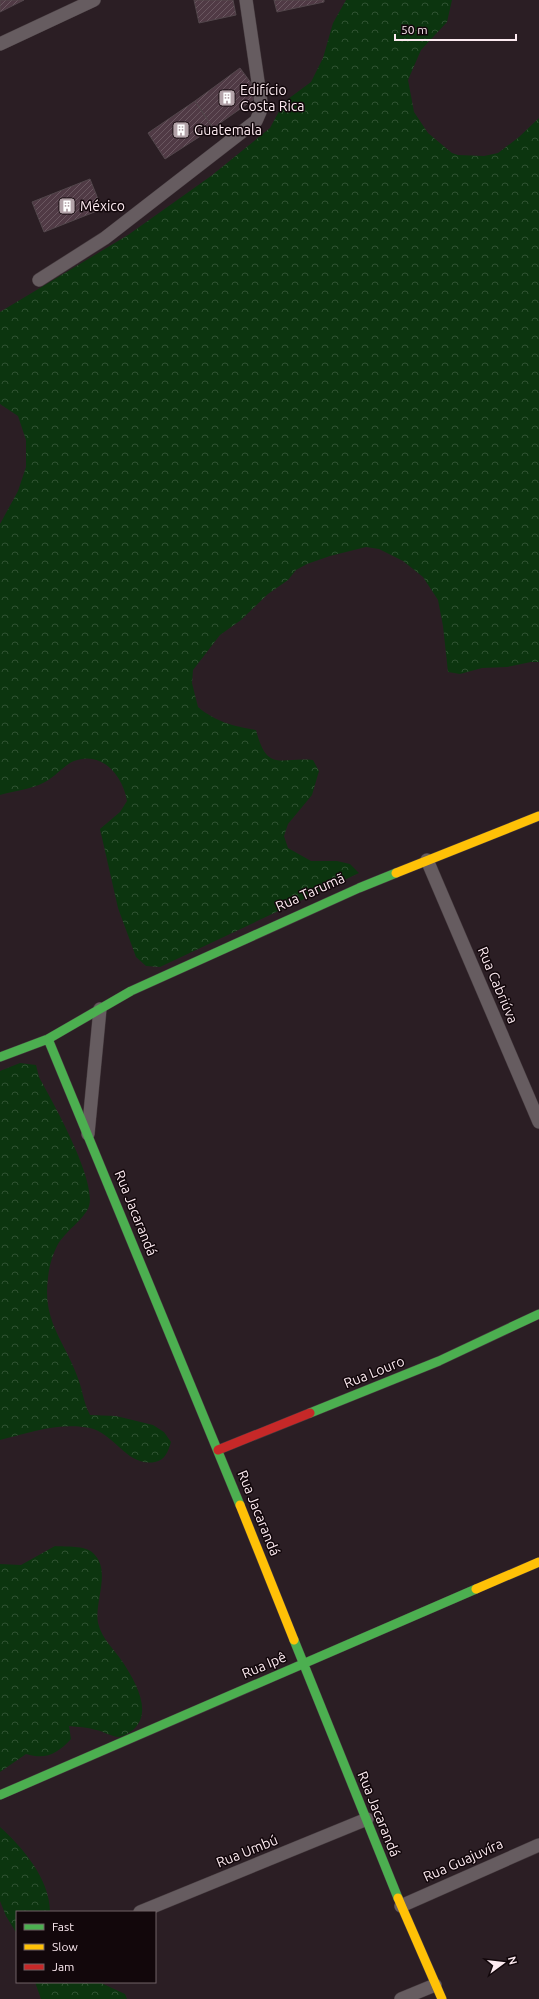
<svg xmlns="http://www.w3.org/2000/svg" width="539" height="1999" font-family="Ubuntu,sans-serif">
<defs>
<pattern id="forest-crowns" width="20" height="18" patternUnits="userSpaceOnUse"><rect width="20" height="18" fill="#0c350f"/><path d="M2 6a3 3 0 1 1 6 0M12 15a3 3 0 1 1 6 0" fill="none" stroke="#305232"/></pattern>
<pattern id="building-hatch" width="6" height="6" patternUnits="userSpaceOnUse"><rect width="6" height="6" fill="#503a45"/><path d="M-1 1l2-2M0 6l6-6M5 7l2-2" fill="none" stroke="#6a5760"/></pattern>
</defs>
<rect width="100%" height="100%" fill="#2b1e24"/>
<path fill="url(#forest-crowns)" d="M346,0H452L447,22L421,50L408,80L414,112L428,133L452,153L458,155L484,156L498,153L519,137L539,118V662H531L507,667L482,668L460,674L448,672L443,626L438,600L423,577L403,561L379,549L366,547L330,556L307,564L296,570L288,580L268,594L241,620L220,635L193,670L192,683L198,707C216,722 233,726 256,730C267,773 280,757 313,760L319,771L312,795L288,824L284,836L288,848L311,861H337L350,864L359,873L160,967L146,966L136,957L118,908L100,829L120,812L127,801C123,776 102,750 74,761C64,765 55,777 45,782C32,789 14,791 0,795V524L18,491L26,467V440L18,416L0,404V312L128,235L211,176L270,128L284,102L311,82L323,58L333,23Z
M20,1063L36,1065L39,1077C52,1101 97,1180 89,1206C85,1219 64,1232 57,1246C52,1256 49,1267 48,1278C42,1323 66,1342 79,1381C83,1393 84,1404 90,1415L116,1416L153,1425L164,1432L171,1442C168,1452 165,1460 155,1462C127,1467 115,1434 90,1428C60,1422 28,1433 0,1440V1071Z
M55,1546C66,1547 85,1545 93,1553C112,1570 94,1602 98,1623C102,1640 116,1651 124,1664C135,1681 152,1711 135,1728C131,1732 125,1736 119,1737C112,1737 103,1731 96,1730C87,1727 78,1727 69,1726L71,1739C57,1754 46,1760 26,1754L0,1772V1564L21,1565Z
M0,1827C23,1848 50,1879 50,1912H17V1934L6,1916L0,1901Z
M35,1982H99L125,1994L127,1999H41Z"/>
<path fill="url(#building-hatch)" stroke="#52464b" d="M0,0H24L0,12Z
M194,0H233L236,15L199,23Z
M274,0H324V2L277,12Z
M240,68L260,95L213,128L195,101Z
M195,101L213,128L165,159L148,133Z
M90,179L102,209L44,232L32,202Z"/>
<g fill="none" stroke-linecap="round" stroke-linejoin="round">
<g stroke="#453a3e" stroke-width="14">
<path id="street" d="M0,44L94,0
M39,280L105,238L256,121L260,112L261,102L246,0
M427,860L539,1122
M88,1134L100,1009
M401,1906L539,1845
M140,1912L367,1819
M401,1999L435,1985"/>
</g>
<g stroke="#453a3e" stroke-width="10">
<path id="fast" d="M48,1039L240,1505
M0,1057L48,1039L131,991L359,888L396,873
M310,1413L439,1361L539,1314
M294,1640L398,1898
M0,1795L476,1589"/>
</g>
<g stroke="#453a3e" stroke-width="10">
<path id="slow" d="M396,873L539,816
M240,1505L294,1640
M476,1589L539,1562
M398,1898L442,1999"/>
</g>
<g stroke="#453a3e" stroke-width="10">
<path id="jam" d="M218,1450L310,1413"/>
</g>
<use href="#street" stroke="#665c60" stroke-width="13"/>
<use href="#fast" stroke="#4caf50" stroke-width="9"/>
<use href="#slow" stroke="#ffc107" stroke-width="9"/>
<use href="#jam" stroke="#c62828" stroke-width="9"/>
</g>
<defs>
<g id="building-square" transform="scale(0.9)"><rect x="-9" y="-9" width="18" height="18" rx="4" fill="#b3a3a9" stroke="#12070b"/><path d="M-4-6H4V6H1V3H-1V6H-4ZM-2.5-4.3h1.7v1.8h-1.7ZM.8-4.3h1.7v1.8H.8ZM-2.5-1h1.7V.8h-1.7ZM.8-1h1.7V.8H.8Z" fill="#fff"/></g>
</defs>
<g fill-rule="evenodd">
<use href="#building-square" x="227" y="98"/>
<use href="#building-square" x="181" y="130"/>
<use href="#building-square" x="67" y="206"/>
</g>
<g text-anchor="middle" stroke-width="3" stroke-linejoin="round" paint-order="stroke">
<g font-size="14" fill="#fceaf0" stroke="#12070b" text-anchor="start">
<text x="240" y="95">Edifício<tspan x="240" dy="16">Costa Rica</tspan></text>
<text x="194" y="135">Guatemala</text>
<text x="80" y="211">México</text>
</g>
<g font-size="14" fill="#fceaf0" stroke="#12070b">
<text transform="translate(310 892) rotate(-24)" y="5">Rua Tarumã</text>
<text transform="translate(498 985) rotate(67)" y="5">Rua Cabriúva</text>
<text transform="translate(136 1213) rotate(68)" y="5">Rua Jacarandá</text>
<text transform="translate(374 1372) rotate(-22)" y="5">Rua Louro</text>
<text transform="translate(259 1513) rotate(68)" y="5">Rua Jacarandá</text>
<text transform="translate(264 1665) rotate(-23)" y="5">Rua Ipê</text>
<text transform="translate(379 1814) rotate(68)" y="5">Rua Jacarandá</text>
<text transform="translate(247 1851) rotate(-22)" y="5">Rua Umbú</text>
<text transform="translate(463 1860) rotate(-24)" y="5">Rua Guajuvíra</text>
</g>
</g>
<rect x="16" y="1911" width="140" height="72" fill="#12070b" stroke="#706267"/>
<rect x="24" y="1924" width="20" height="6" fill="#4caf50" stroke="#706267"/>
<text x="52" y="1931" font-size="12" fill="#fceaf0">Fast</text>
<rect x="24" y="1944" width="20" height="6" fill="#ffc107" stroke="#706267"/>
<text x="52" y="1951" font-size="12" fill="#fceaf0">Slow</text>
<rect x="24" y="1964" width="20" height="6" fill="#c62828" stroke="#706267"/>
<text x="52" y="1971" font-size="12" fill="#fceaf0">Jam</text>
<g transform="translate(503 1963) rotate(75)" stroke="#12070b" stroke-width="3" paint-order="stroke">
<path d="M0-3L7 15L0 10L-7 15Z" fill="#fceaf0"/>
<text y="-6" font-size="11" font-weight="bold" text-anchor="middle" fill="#fceaf0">N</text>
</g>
<path d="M395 34v6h121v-6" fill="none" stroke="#fceaf0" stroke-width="2"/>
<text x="401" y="34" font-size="12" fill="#fceaf0" stroke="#12070b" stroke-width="3" paint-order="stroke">50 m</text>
</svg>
